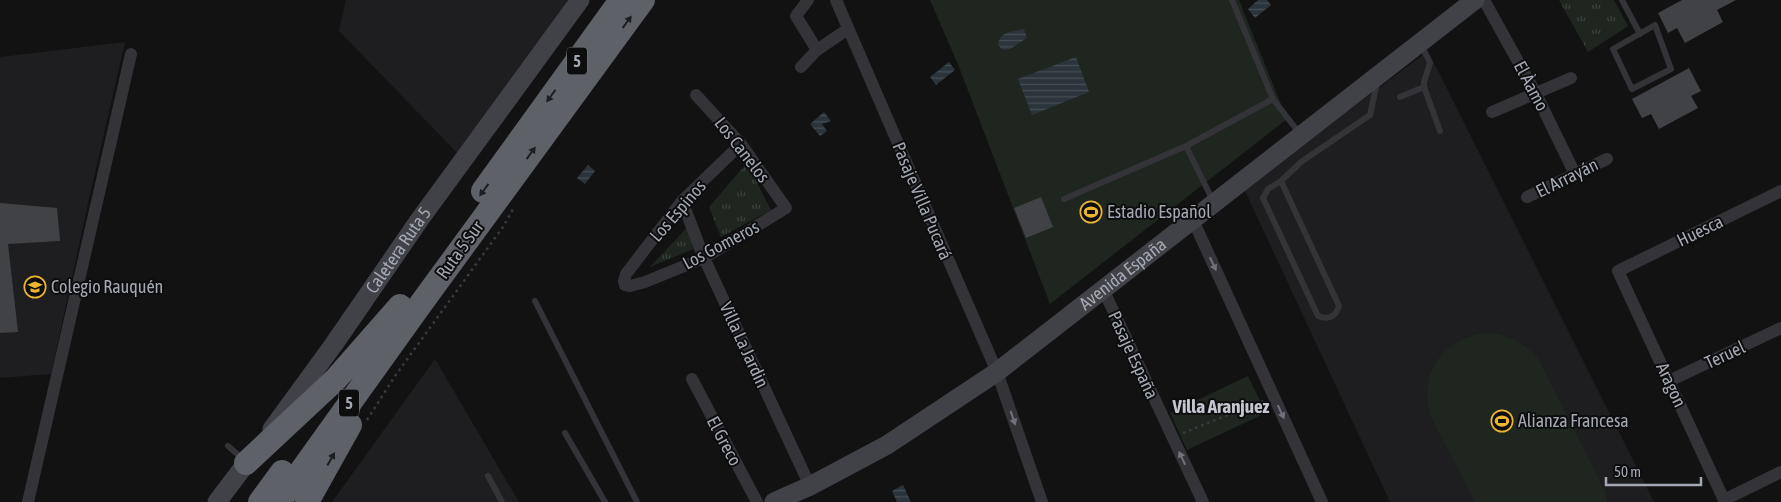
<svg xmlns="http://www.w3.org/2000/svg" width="1781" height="502" font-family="'Asap Condensed',sans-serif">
<defs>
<pattern id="grass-tufts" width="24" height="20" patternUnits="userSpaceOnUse" patternTransform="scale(1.25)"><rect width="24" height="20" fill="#1e261f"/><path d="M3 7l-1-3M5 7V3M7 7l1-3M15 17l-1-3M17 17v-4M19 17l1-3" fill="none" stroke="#3c433d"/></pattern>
<pattern id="water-rules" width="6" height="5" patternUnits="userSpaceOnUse" patternTransform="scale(1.25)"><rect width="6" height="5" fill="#2b343b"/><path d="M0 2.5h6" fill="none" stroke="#474f55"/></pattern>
</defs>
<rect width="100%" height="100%" fill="#121213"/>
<path fill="#1e1e20" d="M346,0H568L462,158L339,31Z
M125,42L89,199L51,374L0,378V57Z
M1428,51L1654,502H1390L1244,189Z
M435,359L519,502H332Z"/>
<path fill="url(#grass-tufts)" d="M1559,0H1614L1628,26L1588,52Z
M747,163L771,210L721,237L709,207Z
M693,221L703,245L650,267Z"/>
<path fill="#1e261f" d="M930,0H1239L1287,119L1050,304L959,67Z
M1488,333C1510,335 1525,343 1539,360L1605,491L1607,502H1475L1431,417C1417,374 1443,337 1488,333Z
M1248,376L1266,413L1187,450L1170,413Z"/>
<path fill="url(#water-rules)" d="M1258,0H1267L1271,5L1255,18L1248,9Z
M1024,29L1027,38L1010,49L1003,50L998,45C1000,31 1012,32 1024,29Z
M1076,57L1089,92L1032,115L1018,79Z
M949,62L955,70L936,85L930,77Z
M824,112L831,121L822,124L827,131L820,136L810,124Z
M588,165L595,171L585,184L577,178Z
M903,485L911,502H897L892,491Z"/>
<path fill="#414246" d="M1682,0H1736L1717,10L1723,22L1685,43L1677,28L1668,33L1658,13Z
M1689,68L1701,91L1691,96L1698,108L1659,129L1651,114L1642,118L1632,99Z
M1041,197L1053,227L1026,238L1014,208Z
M0,203L57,208L60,241L8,244L18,332L0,333Z"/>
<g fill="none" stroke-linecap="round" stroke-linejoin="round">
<path stroke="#393a3f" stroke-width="2.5" stroke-dasharray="2.5 4" stroke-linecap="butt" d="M367,420L395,376L503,227L513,209
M1183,433L1263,401"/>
<path stroke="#333338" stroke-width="6" d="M1232,0L1273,99
M1622,0L1640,34
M1655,25L1671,69L1632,89L1613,49Z
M1421,44L1430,63L1424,82V87L1440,131
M1400,97L1424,87
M1186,146L1213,201
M1281,181L1339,306C1336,317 1328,320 1318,316L1263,198L1268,189L1281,181L1301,162L1370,115L1377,83
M1064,199L1186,146L1273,99L1300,134
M535,301L637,502
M565,433L605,502
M228,446L244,460
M488,476L502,502"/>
<path stroke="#333338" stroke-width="12" d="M808,0L796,16L817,50L848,29
M836,0L997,372L1042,502
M1484,0L1536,94L1575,174
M801,67L817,50
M696,95L741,144L786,208L704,258L645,282L630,286L625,285L624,281L626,274L682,201L741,144
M1492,112L1571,78
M1781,191L1618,271L1724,500L1781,472
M1527,197L1607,159
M682,201L704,258L810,486
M1193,220L1322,502
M1103,289L1203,502
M692,379L757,502
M1669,381L1781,328
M28,502L131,54"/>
<g stroke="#414248" stroke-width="19">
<path id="s1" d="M272,429L334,344L420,219L580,0"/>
<path d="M217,502L254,453"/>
<path id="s2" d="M774,502L810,486L887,445L997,372L1475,0"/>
</g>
<path stroke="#5f6169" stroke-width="24" d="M483,191L621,0
M246,463L336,379L400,306
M260,502L282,472
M279,502L420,305L643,0
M307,502L350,425"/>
</g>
<defs><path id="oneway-solid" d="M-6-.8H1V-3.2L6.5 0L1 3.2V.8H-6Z" transform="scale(1.25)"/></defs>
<g fill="#1d1e20">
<use href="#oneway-solid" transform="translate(627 22) rotate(-54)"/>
<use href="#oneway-solid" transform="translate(551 96) rotate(126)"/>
<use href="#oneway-solid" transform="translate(531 153) rotate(-54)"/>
<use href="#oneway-solid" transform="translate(484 190) rotate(126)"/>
<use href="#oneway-solid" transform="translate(331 459) rotate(-61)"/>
</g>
<g fill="#71737c">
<use href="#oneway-solid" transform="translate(1213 264) rotate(65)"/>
<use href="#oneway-solid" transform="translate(1281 412) rotate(65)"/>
<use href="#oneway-solid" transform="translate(1013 418) rotate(71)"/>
<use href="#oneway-solid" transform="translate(1182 458) rotate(-115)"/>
</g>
<defs>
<g id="stadium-ring" transform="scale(1.125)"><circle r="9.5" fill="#0d0d0e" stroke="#ecb531" stroke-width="1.5"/><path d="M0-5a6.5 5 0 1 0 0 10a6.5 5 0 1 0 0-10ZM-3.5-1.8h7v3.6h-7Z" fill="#ecb531"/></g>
<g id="school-ring" transform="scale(1.125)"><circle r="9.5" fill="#0d0d0e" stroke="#ecb531" stroke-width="1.5"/><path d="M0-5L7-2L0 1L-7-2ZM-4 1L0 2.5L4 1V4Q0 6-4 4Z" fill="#ecb531"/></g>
</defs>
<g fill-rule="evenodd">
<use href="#stadium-ring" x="1091" y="212"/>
<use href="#school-ring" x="35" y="287"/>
<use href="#stadium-ring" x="1502" y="421"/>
</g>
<g text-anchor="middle" stroke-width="4" stroke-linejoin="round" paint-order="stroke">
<g fill="#0d0d0e" stroke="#767a82" stroke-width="1">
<rect x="567" y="47.5" width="20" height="27" rx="4"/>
<rect x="339" y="389.5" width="20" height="27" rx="4"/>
</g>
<g font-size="16" font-weight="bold" fill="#a3a8b3">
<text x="577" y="67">5</text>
<text x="349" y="409">5</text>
</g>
<g font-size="18" fill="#a3a8b3" stroke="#0d0d0e">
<text transform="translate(1531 86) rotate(62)" y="6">El Àamo</text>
<text transform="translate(742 150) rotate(52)" y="6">Los Canelos</text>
<text transform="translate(1567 178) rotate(-26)" y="6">El Arrayán</text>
<text transform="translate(922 201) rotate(67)" y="6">Pasaje Villa Pucará</text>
<text transform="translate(678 211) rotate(-49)" y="6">Los Espinos</text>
<text transform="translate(1700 231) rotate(-26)" y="6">Huesca</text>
<text transform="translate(721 245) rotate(-28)" y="6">Los Gomeros</text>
<text transform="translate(460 250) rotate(-54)" y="6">Ruta 5 Sur</text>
<text dy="6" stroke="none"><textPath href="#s1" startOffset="219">Caletera Ruta 5</textPath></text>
<text dy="6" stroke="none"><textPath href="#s2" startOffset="418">Avenida España</textPath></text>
<text transform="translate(744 345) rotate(65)" y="6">Villa La Jardin</text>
<text transform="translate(1133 355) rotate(65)" y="6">Pasaje España</text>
<text transform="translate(1725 355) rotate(-25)" y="6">Teruel</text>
<text transform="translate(1671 385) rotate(65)" y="6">Aragon</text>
<text transform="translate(724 441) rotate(62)" y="6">El Greco</text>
</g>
<g font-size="18" fill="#a3a8b3" stroke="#0d0d0e" text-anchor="start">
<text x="1107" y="218">Estadio Español</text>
<text x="51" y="293">Colegio Rauquén</text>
<text x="1518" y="427">Alianza Francesa</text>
</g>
<g font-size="19" font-weight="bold" fill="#c4c7d0" stroke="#0d0d0e">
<text x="1221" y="413">Villa Aranjuez</text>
</g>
</g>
<path d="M1606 477v8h95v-8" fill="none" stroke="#a3a8b3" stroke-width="2.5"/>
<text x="1614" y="477" font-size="15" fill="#a3a8b3" stroke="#0d0d0e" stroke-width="4" paint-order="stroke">50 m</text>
</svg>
